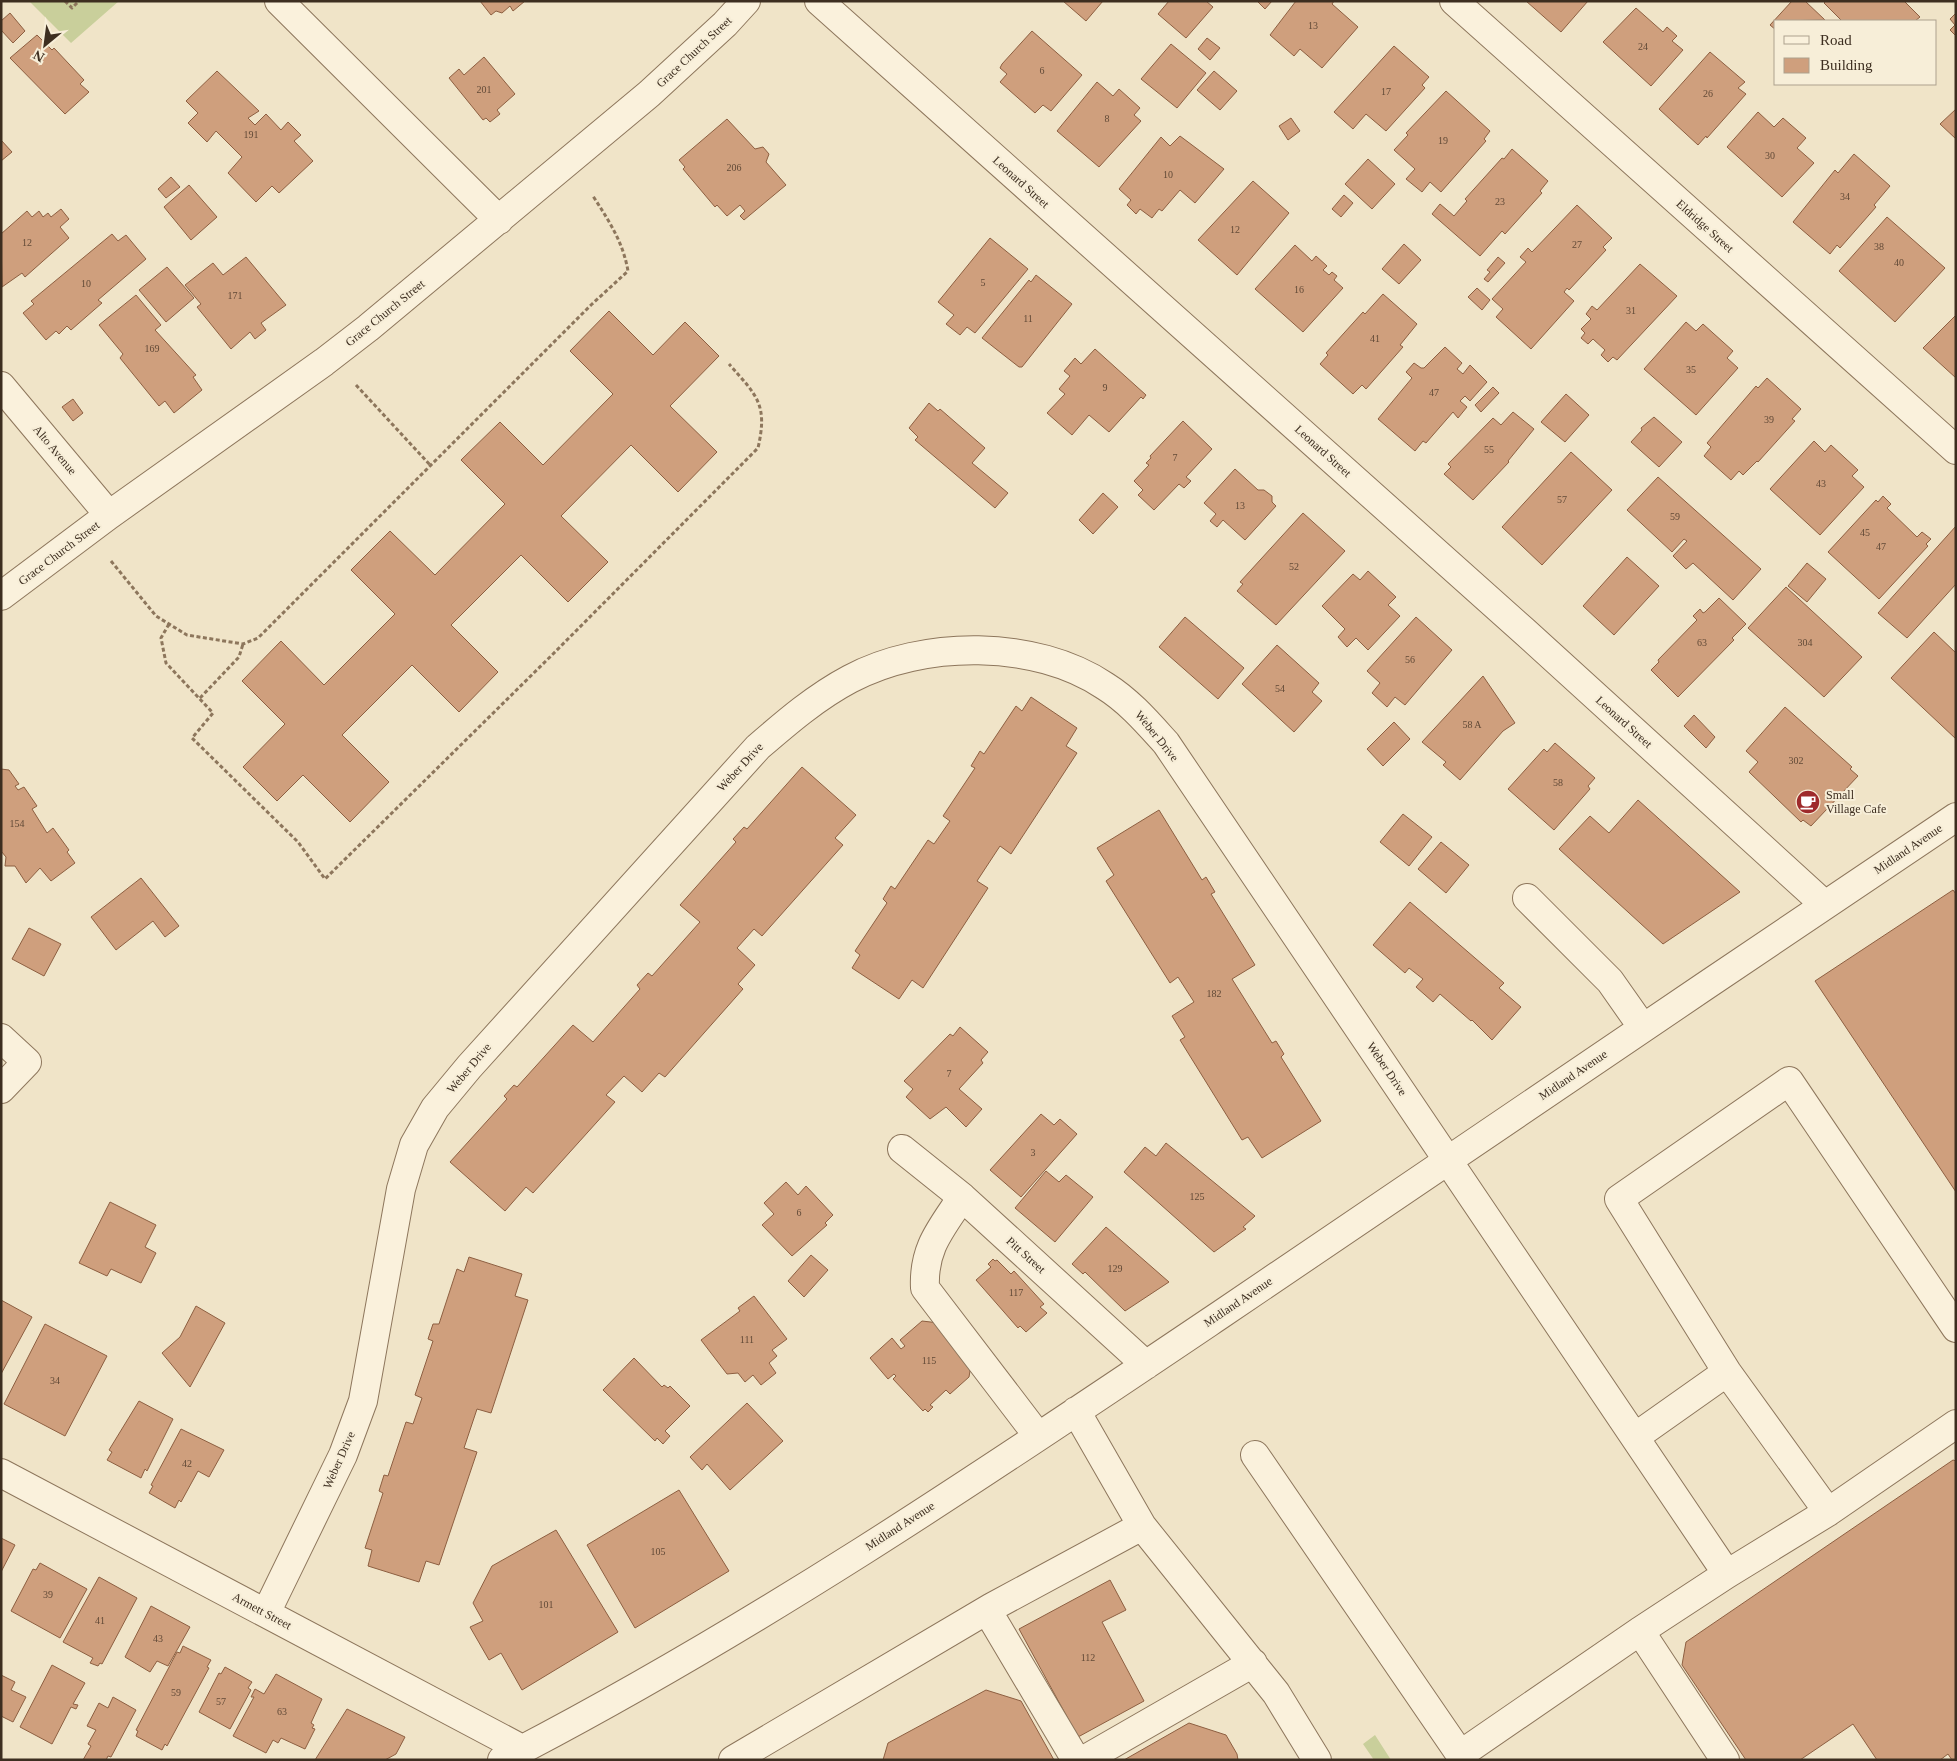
<svg xmlns="http://www.w3.org/2000/svg" width="1957" height="1761" font-family="Georgia,serif">
<rect width="100%" height="100%" fill="#f0e4c8"/>
<path fill="#c9cf9b" d="M29,1H119L71,43Z
M1375,1735L1391,1760H1374L1363,1744Z"/>
<path fill="#cf9f7d" stroke="#8d5f41" d="M480,1H525L513,11L510,6L502,13L496,11L491,15Z
M1063,1H1103L1086,21Z
M1169,1H1206L1213,7L1186,38L1158,14Z
M1257,1H1272L1265,9Z
M1296,1H1334L1332,4L1358,27L1322,68L1300,49L1294,56L1270,35Z
M1526,1H1588L1561,32Z
M1792,1H1805L1825,20L1776,21V30L1770,25Z
M1826,1H1904L1920,17L1915,21H1842L1824,3Z
M1636,8L1663,32L1667,27L1677,36L1672,41L1683,50L1651,86L1603,42Z
M10,13L25,31L13,43L1,30V21Z
M1956,13V36L1950,30L1955,25L1950,19Z
M1032,31L1082,75L1051,111L1043,105L1035,113L1000,82L1007,74L1000,68L1002,64Z
M37,35L52,50L54,48L84,80L80,84L89,92L65,114L10,58Z
M1207,38L1220,48L1210,60L1198,49Z
M1171,44L1206,73L1177,108L1141,79Z
M1394,46L1429,77L1422,85L1425,88L1386,131L1366,114L1353,129L1334,112Z
M1710,52L1745,82L1738,88L1746,94L1707,138L1706,136L1698,145L1659,109Z
M484,57L515,94L497,110L500,114L490,122L486,118L483,120L449,78L459,69L464,75Z
M217,71L259,111L248,118L255,125L266,114L281,130L288,122L301,135L294,141L313,161L279,193L272,186L256,202L228,173L242,157L216,131L207,142L188,123L198,113L186,101Z
M1214,71L1237,91L1220,110L1197,90Z
M1097,82L1113,96L1119,89L1140,108L1134,115L1141,121L1099,167L1057,131Z
M1446,91L1490,131L1484,139L1486,141L1441,192L1430,182L1422,192L1406,179L1415,169L1394,150L1408,135L1406,133Z
M1956,109V139L1940,124Z
M1758,112L1774,127L1783,118L1806,138L1797,148L1814,163L1782,197L1727,147Z
M1291,118L1300,131L1288,140L1279,126Z
M727,119L755,149L763,147L769,154L766,162L786,185L744,220L740,216L745,211L740,205L727,216L717,205L715,207L683,169L685,167L679,160Z
M1180,136L1224,169L1195,203L1180,190L1162,211L1159,209L1152,218L1140,209L1136,214L1127,205L1131,200L1119,189L1161,137L1170,146Z
M1,140L12,152L1,161Z
M1512,149L1548,181L1540,191L1542,193L1505,234L1502,231L1480,256L1432,214L1440,204L1454,216L1467,201L1465,199L1502,158L1504,159Z
M1854,154L1890,186L1874,205L1876,207L1840,248L1837,245L1830,254L1793,222L1835,170L1838,173Z
M1368,159L1395,184L1372,209L1345,184Z
M171,177L180,187L166,198L158,189Z
M1253,181L1289,213L1237,275L1198,240Z
M189,185L217,217L191,240L164,207Z
M1344,195L1353,203L1341,217L1332,209Z
M1577,205L1612,238L1603,247L1606,250L1569,290L1567,288L1564,292L1574,301L1531,349L1496,317L1503,309L1492,299L1526,262L1520,257L1528,248L1532,252Z
M61,209L69,219L60,227L69,238L25,277L22,273L2,287L1,234L27,211L32,217L39,211L43,217L48,213L51,217Z
M1887,217L1945,268L1895,322L1839,271Z
M112,234L118,241L126,235L146,259L98,300L102,303L71,330L67,326L59,334L56,331L46,340L23,313L34,304L31,301Z
M990,238L1028,269L975,333L967,327L960,335L946,324L954,315L938,302Z
M1404,244L1421,260L1399,284L1382,269Z
M1295,245L1312,261L1316,256L1327,266L1323,270L1329,275L1332,272L1337,276L1334,280L1343,288L1303,332L1255,289Z
M246,257L286,305L261,323L266,330L255,339L250,332L231,349L197,307L201,304L185,285L213,263L223,275Z
M1498,257L1505,263L1488,282L1484,279L1490,272L1487,270Z
M1640,264L1677,296L1617,360L1613,357L1608,362L1601,355L1605,350L1593,339L1588,344L1581,338L1585,333L1581,329L1591,319L1586,314L1592,306L1597,310Z
M167,267L194,298L166,322L139,290Z
M1036,275L1072,304L1022,367H1019L982,338L1029,280L1031,282Z
M1477,288L1490,300L1482,310L1468,297Z
M1383,294L1417,324L1400,345L1403,347L1366,389L1362,385L1353,394L1320,364L1328,355L1326,353L1363,312L1365,314Z
M136,295L161,325L155,330L196,375L193,377L202,390L174,413L165,401L159,406L120,358L123,354L99,325Z
M609,311L653,355L685,322L719,356L670,406L717,452L678,492L631,445L561,516L608,562L568,602L521,555L451,625L498,672L459,712L412,665L342,735L389,782L350,822L303,775L277,801L243,767L285,724L242,681L281,641L324,685L395,614L351,570L390,531L435,575L505,504L461,460L500,422L543,465L613,394L570,351Z
M1956,315V378L1923,348Z
M1686,322L1696,331L1703,324L1733,351L1727,358L1738,368L1696,415L1644,369Z
M1445,347L1462,363L1457,369L1463,374L1470,365L1487,382L1470,401L1465,396L1460,401L1467,407L1458,418L1453,412L1426,443L1423,441L1415,451L1378,419L1412,378L1406,372L1414,363L1421,368H1424Z
M1095,349L1146,395L1143,399L1141,397L1109,432L1089,415L1072,435L1047,413L1065,394L1059,389L1070,376L1064,371L1075,358L1081,364Z
M1767,378L1801,409L1792,419L1795,421L1758,462L1757,461L1743,475L1739,471L1731,480L1704,456L1711,447L1707,443L1756,386L1758,388Z
M1493,387L1499,393L1481,412L1475,405Z
M1566,394L1589,415L1565,442L1541,422Z
M73,399L83,413L73,421L62,407Z
M929,403L938,411L940,409L985,448L972,463L1008,493L995,508L915,440L918,437L909,428Z
M1513,412L1534,429L1508,461L1509,462L1473,500L1444,474L1451,467L1448,464L1493,418L1501,425Z
M1654,417L1682,442L1659,467L1631,442L1642,430L1641,428Z
M1183,421L1212,449L1186,477L1191,481L1184,488L1179,484L1154,510L1138,495L1143,490L1134,481L1149,465L1146,463L1151,458L1150,456Z
M1814,441L1825,452L1831,445L1858,470L1852,476L1864,487L1820,535L1770,489Z
M1571,452L1612,490L1542,565L1502,527Z
M1235,469L1258,490H1264L1272,496V502L1276,506L1245,540L1223,520L1217,527L1210,521L1216,514L1204,503Z
M1658,477L1761,569L1733,600L1693,563L1686,569L1673,556L1687,541L1684,539L1672,552L1627,510Z
M1103,493L1118,507L1093,534L1079,520Z
M1883,496L1891,504L1887,508L1917,537L1922,532L1931,539L1926,544L1928,546L1879,599L1828,552L1876,500L1878,502Z
M1303,513L1345,551L1276,625L1237,591L1243,584L1240,582Z
M1956,526V584L1907,638L1878,613Z
M1627,557L1659,586L1614,635L1583,606Z
M1807,563L1826,579L1807,602L1788,586Z
M1368,571L1396,597L1388,605L1400,616L1368,650L1356,638L1347,647L1338,637L1345,629L1322,606L1353,574L1360,580Z
M1786,587L1862,657L1824,697L1748,628Z
M1719,598L1746,624L1732,638L1734,640L1678,697L1651,670L1659,662L1658,660L1697,620L1693,616L1700,609L1703,613L1705,612Z
M1185,617L1244,668L1218,699L1159,647Z
M1416,617L1452,650L1405,705L1395,697L1387,707L1372,693L1380,683L1367,671Z
M1934,632L1956,653V739L1891,678Z
M1277,645L1319,683L1312,692L1322,701L1294,732L1242,684Z
M1483,676L1515,723L1503,731L1460,780L1443,765L1446,762L1422,742Z
M1031,697L1077,728L1066,746L1077,753L1011,854L1000,846L977,881L988,888L923,988L912,980L899,999L852,968L860,955L855,951L887,903L883,899L891,886L895,889L928,840L934,844L950,821L943,816L975,768L971,766L980,751L984,754L1016,706L1022,711Z
M1785,707L1852,767L1850,769L1858,776L1811,826L1803,820L1801,822L1749,772L1758,762L1746,751Z
M1694,715L1715,737L1706,748L1684,726Z
M1394,722L1410,739L1383,766L1367,749Z
M1555,743L1595,778L1588,786L1590,789L1554,830L1508,789L1544,749L1547,752Z
M802,767L856,815L835,838L843,845L762,936L754,929L737,948L755,965L738,984L743,989L665,1077L659,1073L642,1092L624,1076L606,1095L615,1102L533,1193L526,1187L505,1211L450,1162L507,1099L504,1096L514,1085L517,1087L573,1025L593,1042L640,989L637,985L648,973L652,976L700,922L680,905L736,842L733,839L744,827L747,829Z
M1,769L9,770L19,784L15,786L18,790L24,787L37,806L32,809L47,833L53,828L69,850L67,852L75,863L51,881L40,868L26,883L15,866H5L6,857L1,851Z
M1638,800L1740,892L1663,944L1559,849L1590,816L1609,833Z
M1159,810L1202,880L1206,877L1215,892L1211,894L1255,965L1232,979L1272,1043L1276,1041L1284,1054L1281,1057L1321,1121L1262,1158L1248,1137L1242,1140L1180,1040L1185,1037L1172,1016L1194,1002L1178,977L1170,983L1106,881L1114,875L1097,848Z
M1403,814L1432,837L1409,866L1380,842Z
M1441,842L1469,865L1446,893L1418,869Z
M141,878L179,926L165,937L153,921L116,950L91,917Z
M1953,890L1956,894V1192L1815,981Z
M1410,902L1504,983L1499,988L1521,1007L1492,1040L1472,1020L1471,1021L1440,994L1433,1002L1416,987L1423,979L1409,968L1405,973L1373,945Z
M29,928L61,944L44,976L12,959Z
M960,1027L988,1052L981,1060L983,1063L959,1089L982,1109L966,1127L946,1107L930,1119L906,1097L913,1089L904,1081L950,1034L953,1036Z
M1041,1114L1054,1125L1060,1119L1077,1134L1021,1197L990,1170Z
M1166,1143L1255,1216L1243,1227L1246,1229L1214,1252L1124,1172L1145,1147L1156,1156Z
M1046,1171L1059,1182L1066,1175L1093,1197L1055,1242L1015,1208Z
M786,1182L798,1195L806,1186L833,1215L825,1223L827,1225L792,1256L762,1225L774,1214L764,1203Z
M110,1202L156,1225L145,1247L156,1253L141,1283L111,1269L107,1276L79,1263Z
M1106,1227L1169,1282L1125,1311L1085,1272L1083,1274L1072,1264Z
M811,1255L828,1270L804,1297L788,1281Z
M469,1257L522,1274L515,1296L528,1300L491,1413L477,1409L464,1448L477,1452L439,1565L426,1561L419,1582L368,1566L372,1550L365,1548L383,1493L379,1491L384,1475L388,1476L406,1422L413,1424L422,1398L415,1395L433,1341L428,1339L433,1324H439L457,1269L464,1272Z
M993,1259L995,1261L997,1260L1011,1274L1014,1271L1044,1304L1040,1307L1047,1313L1026,1332L1020,1326L1018,1328L976,1280L991,1267L988,1264Z
M754,1296L787,1339L772,1350L777,1356L769,1363L776,1373L761,1385L753,1375L745,1382L738,1373L727,1374L701,1340L740,1311L738,1308Z
M1,1300L32,1317L1,1374Z
M196,1306L225,1323L190,1387L162,1353L180,1337Z
M922,1321L939,1323L972,1359L969,1377L950,1394L946,1390L930,1405L933,1407L928,1412L925,1409L923,1411L893,1379L896,1376L894,1374L888,1379L870,1358L892,1338L901,1349L905,1346L900,1340Z
M45,1324L107,1356L65,1436L4,1404Z
M634,1358L662,1387L664,1385L668,1388L670,1386L690,1406L665,1431L670,1436L663,1444L657,1438L655,1441L603,1390Z
M139,1401L173,1419L147,1471L145,1469L141,1478L107,1460L112,1452L109,1450Z
M747,1403L783,1441L730,1490L707,1464L702,1470L690,1457Z
M181,1429L224,1450L209,1477L198,1471L181,1502L179,1500L175,1508L149,1493L153,1486L151,1485Z
M1953,1460L1956,1461V1760H1952L1948,1754L1940,1760H1877L1853,1724L1800,1760H1746L1682,1665L1686,1642Z
M679,1490L729,1571L635,1628L587,1545Z
M556,1530L618,1632L522,1690L501,1653L489,1660L470,1627L483,1621L473,1603L492,1566Z
M1,1538L15,1545L1,1572Z
M40,1563L87,1589L60,1638L11,1611L33,1569L36,1570Z
M99,1577L137,1598L102,1664L100,1663L98,1666L90,1663L93,1658L63,1642Z
M1110,1580L1126,1610L1102,1622L1144,1701L1078,1737L1019,1629Z
M151,1606L190,1627L168,1666L157,1661L150,1672L125,1657Z
M183,1646L211,1660L207,1667L209,1668L167,1746L165,1744L162,1750L136,1736L138,1731L136,1730L177,1652L180,1653Z
M52,1665L85,1683L73,1704L78,1705L76,1709L71,1707L52,1744L20,1727Z
M225,1667L252,1682L248,1688L251,1690L230,1729L199,1712L219,1673L221,1674Z
M276,1674L322,1699L311,1723L314,1725L312,1728L315,1729L305,1749L281,1738L278,1743L273,1740L266,1753L233,1736L254,1697H251L255,1689L264,1694Z
M1,1675L15,1682L11,1690L26,1697L13,1722L1,1716Z
M986,1690L1021,1701L1054,1760H883L888,1743Z
M113,1697L136,1710L111,1757L108,1756L106,1760H83L91,1746L88,1744L96,1730L87,1726L99,1703L108,1708Z
M347,1709L405,1737L396,1754L385,1760H315Z
M1189,1723L1226,1735L1237,1754L1238,1760H1124Z"/>
<g fill="none" stroke-linecap="round" stroke-linejoin="round">
<g stroke="#8d765c" stroke-width="30">
<path id="minor" d="M279,1L499,220
M819,1L1524,631L1825,905
M1454,1L1956,450
M1,386L109,515
M1,596L109,515L324,362L368,328L649,94L725,24L746,1
M1527,898L1610,981L1643,1028
M1,1038L27,1062L1,1089
M902,1149L962,1197L1146,1365
M962,1197C941,1229 923,1248 925,1288L1038,1436
M1076,1411L1142,1526L1276,1693L1317,1760
M1635,1437L1727,1372
M1255,1455L1464,1760
M1,1473L522,1749
M1828,1512L1727,1372L1619,1199L1789,1081L1956,1328
M987,1610L1076,1760
M266,1613L343,1455L363,1401L401,1189L414,1145L435,1108L469,1067L758,747C787,722 816,697 850,679C923,640 1035,639 1105,686C1129,701 1147,722 1166,743L1727,1574
M1640,1631L1725,1760
M1461,1754L1640,1631L1727,1574L1828,1512L1956,1424
M502,1760C752,1631 987,1472 1220,1315C1465,1149 1710,982 1956,817
M733,1760L992,1607L1142,1526
M1084,1760L1253,1663"/>
</g>
<path stroke="#8d765c" stroke-width="3" stroke-dasharray="4 2.5" stroke-linecap="butt" d="M65,1L72,8L79,1
M356,385L431,466
M111,561L156,616L187,635L243,644L258,638L591,305L628,271C623,242 609,221 593,196
M169,624L161,638L166,663L213,713L192,738L298,842L325,879L553,654L758,448C768,404 757,396 729,364
M200,698L239,657L243,644"/>
<use href="#minor" stroke="#faf1dc" stroke-width="28"/>
</g>
<defs>
<g id="cafe-disc" transform="scale(1.25)"><circle r="9.5" fill="#9e2a2b" stroke="#f7eed8"/><path d="M-5.5-4.5H6V0H3Q3 3.5 0 3.5H-2.5Q-5.5 3.5-5.5 0ZM3-3.2v2h1.7v-2ZM-6 4.5H4V6H-6Z" fill="#fff"/></g>
</defs>
<g fill-rule="evenodd">
<use href="#cafe-disc" x="1808" y="802"/>
</g>
<g text-anchor="middle" stroke-width="4" stroke-linejoin="round" paint-order="stroke">
<g font-size="10" fill="#624a37">
<text x="1313" y="29">13</text>
<text x="1643" y="50">24</text>
<text x="1042" y="74">6</text>
<text x="484" y="93">201</text>
<text x="1386" y="95">17</text>
<text x="1708" y="97">26</text>
<text x="1107" y="122">8</text>
<text x="251" y="138">191</text>
<text x="1443" y="144">19</text>
<text x="1770" y="159">30</text>
<text x="734" y="171">206</text>
<text x="1168" y="178">10</text>
<text x="1845" y="200">34</text>
<text x="1500" y="205">23</text>
<text x="1235" y="233">12</text>
<text x="27" y="246">12</text>
<text x="1577" y="248">27</text>
<text x="1879" y="250">38</text>
<text x="1899" y="266">40</text>
<text x="983" y="286">5</text>
<text x="86" y="287">10</text>
<text x="1299" y="293">16</text>
<text x="235" y="299">171</text>
<text x="1631" y="314">31</text>
<text x="1028" y="322">11</text>
<text x="1375" y="342">41</text>
<text x="152" y="352">169</text>
<text x="1691" y="373">35</text>
<text x="1105" y="391">9</text>
<text x="1434" y="396">47</text>
<text x="1769" y="423">39</text>
<text x="1489" y="453">55</text>
<text x="1175" y="461">7</text>
<text x="1821" y="487">43</text>
<text x="1562" y="503">57</text>
<text x="1240" y="509">13</text>
<text x="1675" y="520">59</text>
<text x="1865" y="536">45</text>
<text x="1881" y="550">47</text>
<text x="1294" y="570">52</text>
<text x="1702" y="646">63</text>
<text x="1805" y="646">304</text>
<text x="1410" y="663">56</text>
<text x="1280" y="692">54</text>
<text x="1472" y="728">58 A</text>
<text x="1796" y="764">302</text>
<text x="1558" y="786">58</text>
<text x="17" y="827">154</text>
<text x="1214" y="997">182</text>
<text x="949" y="1077">7</text>
<text x="1033" y="1156">3</text>
<text x="1197" y="1200">125</text>
<text x="799" y="1216">6</text>
<text x="1115" y="1272">129</text>
<text x="1016" y="1296">117</text>
<text x="747" y="1343">111</text>
<text x="929" y="1364">115</text>
<text x="55" y="1384">34</text>
<text x="187" y="1467">42</text>
<text x="658" y="1555">105</text>
<text x="48" y="1598">39</text>
<text x="546" y="1608">101</text>
<text x="100" y="1624">41</text>
<text x="158" y="1642">43</text>
<text x="1088" y="1661">112</text>
<text x="176" y="1696">59</text>
<text x="221" y="1705">57</text>
<text x="282" y="1715">63</text>
</g>
<g font-size="12" fill="#3d2e20" stroke="#f7eed8">
<text transform="translate(694 52) rotate(-43)" y="4">Grace Church Street</text>
<text transform="translate(1021 182) rotate(42)" y="4">Leonard Street</text>
<text transform="translate(1705 226) rotate(42)" y="4">Eldridge Street</text>
<text transform="translate(385 313) rotate(-39)" y="4">Grace Church Street</text>
<text transform="translate(55 450) rotate(50)" y="4">Alto Avenue</text>
<text transform="translate(1323 451) rotate(42)" y="4">Leonard Street</text>
<text transform="translate(59 553) rotate(-37)" y="4">Grace Church Street</text>
<text transform="translate(1624 722) rotate(42)" y="4">Leonard Street</text>
<text transform="translate(1157 736) rotate(51)" y="4">Weber Drive</text>
<text transform="translate(740 767) rotate(-47)" y="4">Weber Drive</text>
<text transform="translate(1908 849) rotate(-34)" y="4">Midland Avenue</text>
<text transform="translate(469 1068) rotate(-50)" y="4">Weber Drive</text>
<text transform="translate(1387 1069) rotate(56)" y="4">Weber Drive</text>
<text transform="translate(1573 1075) rotate(-34)" y="4">Midland Avenue</text>
<text transform="translate(1026 1255) rotate(42)" y="4">Pitt Street</text>
<text transform="translate(1238 1302) rotate(-34)" y="4">Midland Avenue</text>
<text transform="translate(339 1460) rotate(-66)" y="4">Weber Drive</text>
<text transform="translate(900 1526) rotate(-33)" y="4">Midland Avenue</text>
<text transform="translate(262 1611) rotate(28)" y="4">Armett Street</text>
</g>
<g font-size="12" fill="#3d2e20" stroke="#f7eed8" text-anchor="start">
<text x="1826" y="799">Small<tspan x="1826" dy="14">Village Cafe</tspan></text>
</g>
</g>
<rect width="1957" height="1761" fill="none" stroke="#3d2e20" stroke-width="5"/>
<rect x="1774" y="20" width="162" height="65" fill="#f7eed8" stroke="#ada18e"/>
<rect x="1784" y="36" width="25" height="8" fill="#faf1dc" stroke="#ada18e"/>
<text x="1820" y="45" font-size="15" fill="#3d2e20">Road</text>
<rect x="1784" y="58" width="25" height="15" fill="#cf9f7d" stroke="#ada18e"/>
<text x="1820" y="70" font-size="15" fill="#3d2e20">Building</text>
<g transform="translate(45 45) rotate(209)" stroke="#f7eed8" stroke-width="4" paint-order="stroke">
<path d="M0-4L9 19L0 12L-9 19Z" fill="#3d2e20"/>
<text y="-8" font-size="14" font-weight="bold" text-anchor="middle" fill="#3d2e20">N</text>
</g>
</svg>
